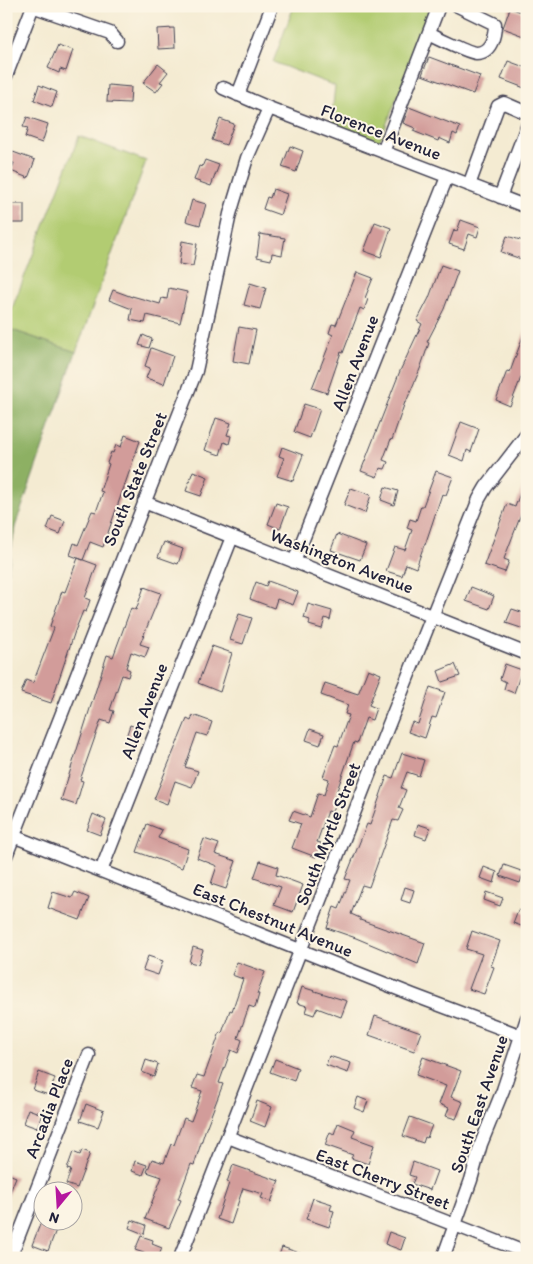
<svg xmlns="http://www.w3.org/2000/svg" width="533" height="1264" font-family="Itim,sans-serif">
<rect width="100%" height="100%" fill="#fcf5e5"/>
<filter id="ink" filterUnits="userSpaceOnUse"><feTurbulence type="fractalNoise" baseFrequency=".02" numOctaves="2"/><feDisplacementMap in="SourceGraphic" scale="10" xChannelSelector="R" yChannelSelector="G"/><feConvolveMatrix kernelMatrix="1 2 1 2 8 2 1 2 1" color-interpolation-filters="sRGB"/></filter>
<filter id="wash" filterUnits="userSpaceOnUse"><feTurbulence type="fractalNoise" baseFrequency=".0096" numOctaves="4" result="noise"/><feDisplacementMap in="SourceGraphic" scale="20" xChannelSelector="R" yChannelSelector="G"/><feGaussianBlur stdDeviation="1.12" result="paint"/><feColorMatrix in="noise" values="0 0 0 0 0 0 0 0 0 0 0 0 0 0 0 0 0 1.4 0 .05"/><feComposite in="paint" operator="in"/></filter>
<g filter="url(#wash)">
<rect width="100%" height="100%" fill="#f4ebd2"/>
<path fill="#b2cc72" stroke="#6a7756" d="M294,6H434L379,143L331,124L335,86L273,62Z
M79,136L146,161L76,352L6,328V324Z"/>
<path fill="#8db064" stroke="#586950" d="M6,328L76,352L15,527L6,584Z"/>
<g id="blocks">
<path fill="#d29c9a" d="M510,8L527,14V37L503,28Z
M174,28L175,48L158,49L157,29Z
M58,45L73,50L66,71L60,69L59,73L48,68Z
M429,57L480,76L473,94L422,75Z
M508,61L527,68V89L501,79Z
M158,64L168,72L160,82L163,83L156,92L143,83Z
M39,85L57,92L52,107L34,100Z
M108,85L131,87L130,103L107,102Z
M409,107L460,127L457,135L453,133L450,143L439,138L438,141L413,131L415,128L403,123Z
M27,117L48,124L42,143L25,137L28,128L23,127Z
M220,119L234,124L226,145L212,140Z
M290,146L303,151L296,172L282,167Z
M13,152L35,160L28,178L11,171L14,163L9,162Z
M205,160L219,165L211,186L194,180L199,166L202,167Z
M273,189L287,194L280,215L263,209L267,197L270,198Z
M192,200L206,204L200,225L186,221Z
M6,204H24V223H6Z
M461,220L480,227L477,237L469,234L464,249L449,244L454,230L457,231Z
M375,222L391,228L381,257L364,251Z
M260,234L285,238L282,255L272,253L271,260L257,257Z
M507,236L527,242V261L501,252Z
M182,241L197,244L193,266L179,264Z
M441,265L458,271L444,309L427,342L429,343L420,369L406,402H405L392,440L391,439L383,460L388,462L385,469L380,468L377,477L361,471L400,371L422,324L417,321L429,298Z
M357,272L373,278L365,298L368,299L364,310L360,308L343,353L341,352L327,393L312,388L333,335L329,333L332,324L336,325Z
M250,283L266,288L260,309L244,305Z
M169,288L187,292L180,323L147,315L145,323L130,320L132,309L109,300L113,290L132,297V296L160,304L162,298L167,299Z
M239,327L256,330L249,364L233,361Z
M526,328L527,362L510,406L496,400L507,371L510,372Z
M143,335L152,339L149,348L139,345Z
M151,348L173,356L164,384L146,378L150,368L145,366Z
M304,404L320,409L310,438L294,432Z
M216,418L231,423L227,435L231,436L229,444L224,442L220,455L205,450Z
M461,422L479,429L471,452L467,450L464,461L449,455Z
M125,435L140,441L103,547L90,542L83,560L70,555L74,543L78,545L92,511L96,512L103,492L100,491L109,464L107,463L111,452L113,453L116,445L121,447Z
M282,447L303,455L293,481L277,476L284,458L279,456Z
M193,471L208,477L201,496L186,491Z
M436,471L453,477L446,495L442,494L425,545H424L416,568L406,564L402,576L386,571L395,547L405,550L412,530L407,528L410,519L416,521L421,506H423Z
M526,477L527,499L504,559L509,561L505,572L484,565L507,504L515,507Z
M385,487L398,491L394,505L381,500Z
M351,488L371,495L365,513L344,505Z
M276,503L288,507L280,529L268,524Z
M52,516L65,521L60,534L47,529Z
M337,534L366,545L360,560L331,550Z
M164,542L183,549L178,564L158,557Z
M78,558L97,565L85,598L90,600L86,612L83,611L75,631L51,703L21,693L26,680L33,683L54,628L50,626L58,603L62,591L65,592Z
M268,581L298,592L293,605L277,599L274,608L250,599L256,582L266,586Z
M144,587L161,593L140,644L149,647L145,657L131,652L126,668L130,670L128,677L122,675L110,710L114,711L110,723L101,720L80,780L83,781L76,805L61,800L107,655L113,657L131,608L136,610Z
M471,587L494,596L489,609L466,601Z
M308,604L332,611L330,620L325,618L322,629L309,625L310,620L304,618Z
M512,609L527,614V630L506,623Z
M239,614L252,618L243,644L230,640Z
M212,646L232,653L220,692L198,683Z
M455,664L460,676L442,682L438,671Z
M505,664L522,670L514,693L504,689L506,682L500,679Z
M368,669L381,674L369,705L376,708L372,720L366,718L357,743L354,742L334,799L336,800L332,812L328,811L317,842L321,843L316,857L292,848L301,824L289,820L293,811L310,817L318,793L324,795L329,779L323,777L335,745L338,746L349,715L345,714L348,705L321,695L325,683L358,694Z
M430,687L445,692L436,718L432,717L425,738L408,732L412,722L418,724Z
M193,715L212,722L207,736L197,733L185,767L198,771L192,787L175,781L167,804L154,799L187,719L191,721Z
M130,725L141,729L137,741L126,737Z
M310,729L324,734L320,745L306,740Z
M402,753L424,760L419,776L407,772L401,788L406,790L399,808L403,810L398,821L393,820L369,887L362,885L351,914L360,918V920L425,943L418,964L356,938L327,928L334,907L339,909L350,880L345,879L367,824L370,825L387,776L393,778Z
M93,814L106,820L100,835L87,830Z
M147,824L162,830L158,838L188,849L182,868L137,852Z
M418,824L430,828L426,839L415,835Z
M204,839L219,844L215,854L236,861L226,889L211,884L217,866L197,858Z
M260,861L278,867L276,875L303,885L293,912L274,905L281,887L254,878Z
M504,865L524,872L520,883L500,876Z
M484,867L497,872L494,883L480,878Z
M405,887L414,890L410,903L401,900Z
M53,892L72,898L75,892L89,898L80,920L48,908Z
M486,892L503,898L500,906L484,900Z
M518,910L527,913V928L513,923Z
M472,931L500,941L491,966L494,967L484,994L469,989L482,954L466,949Z
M193,947L203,950L198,964L189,962Z
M148,956L163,961L158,975L143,970Z
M237,962L265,972L257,994H259L255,1008L249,1006L238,1038L242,1040L238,1053L231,1050L219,1083L223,1084L205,1131L194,1165L191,1164L178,1199L181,1200L169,1228L145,1219L162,1177L147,1172L152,1159L164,1163L171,1144L174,1145L184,1118L191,1121L202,1091L192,1088L197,1075L204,1077L220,1032L222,1033L230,1010L232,1011L243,979L232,975Z
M302,987L347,1001L341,1017L317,1008L314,1015L305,1012L307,1006L297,1003Z
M375,1016L421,1032L414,1051L369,1035Z
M329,1056L351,1063L348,1073L326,1065Z
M423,1057L461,1071L451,1097L463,1102L456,1119L446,1116L449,1108L439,1104L446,1086L416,1075Z
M275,1059L298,1068L294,1081L270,1072Z
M146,1060L158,1064L154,1077L142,1072Z
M39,1072L55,1078L49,1095L33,1090Z
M358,1097L368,1101L364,1112L354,1108Z
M257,1101L272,1107L265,1127L250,1121Z
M86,1104L104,1111L98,1127L80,1121Z
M28,1109L42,1114L37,1128L23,1123Z
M410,1117L432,1125L427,1138L425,1137L423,1143L403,1136Z
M338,1123L355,1130L352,1137L374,1145L368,1164L351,1158L353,1155L325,1145L330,1132L334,1134Z
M82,1150L90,1153L77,1188L66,1184L71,1170L67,1169L73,1152L80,1155Z
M135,1161L147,1165L143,1175L132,1171Z
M413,1162L437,1171L430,1190L412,1184L415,1177L409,1175Z
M233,1165L279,1181L271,1202L261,1198L263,1194L243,1188L231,1224L217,1219L229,1183L227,1182Z
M6,1173L16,1177L7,1199H6Z
M313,1198L332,1204L330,1210L334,1211L329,1227L306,1219Z
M132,1220L146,1225L144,1234L129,1228Z
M41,1222H59L48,1251L32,1245Z
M389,1232L405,1238L401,1250L385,1244Z
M141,1236L153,1240L152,1244L162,1248L158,1258L135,1250Z
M282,1247L308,1256V1258H278Z"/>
</g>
</g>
<g filter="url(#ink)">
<use href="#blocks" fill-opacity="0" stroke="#424052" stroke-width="1"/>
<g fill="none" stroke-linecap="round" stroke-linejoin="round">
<g stroke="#424052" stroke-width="15">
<path id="minor" d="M32,6L110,33L117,41
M429,33C437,37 470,53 476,53C491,53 495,36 495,24L458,6
M6,76L33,6
M223,88L269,108L527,207
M238,95L272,6
M383,152L439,6
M469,185L498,106L504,103L527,113
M500,197L527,126
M144,502L527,654
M294,562L447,177
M8,834L413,995L527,1038
M6,856L196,371L230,214L247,158L269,108
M101,871L232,537
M228,1137L527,1253
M10,1258L89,1055
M180,1258L387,729L479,499L486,487L527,434
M443,1258L471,1180L481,1144L503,1090L527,1018"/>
</g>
<use href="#minor" stroke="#fff" stroke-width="12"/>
</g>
</g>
<g text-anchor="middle" stroke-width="4" stroke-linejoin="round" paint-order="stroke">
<g font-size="18" fill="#22223b" stroke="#fcf5e5">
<text transform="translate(381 132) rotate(21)" y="6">Florence Avenue</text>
<text transform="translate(355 363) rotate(-69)" y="6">Allen Avenue</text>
<text transform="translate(135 479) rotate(-68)" y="6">South State Street</text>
<text transform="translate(342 561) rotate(21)" y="6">Washington Avenue</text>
<text transform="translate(144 711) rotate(-69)" y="6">Allen Avenue</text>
<text transform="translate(328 834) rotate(-69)" y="6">South Myrtle Street</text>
<text transform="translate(273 920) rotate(22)" y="6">East Chestnut Avenue</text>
<text transform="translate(479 1104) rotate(-71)" y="6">South East Avenue</text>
<text transform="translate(49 1108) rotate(-69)" y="6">Arcadia Place</text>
<text transform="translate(383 1179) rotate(21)" y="6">East Cherry Street</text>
</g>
</g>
<rect width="533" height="1264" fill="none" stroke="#fcf5e5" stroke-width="25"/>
<g transform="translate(58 1206) rotate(198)"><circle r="24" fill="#fcf5e5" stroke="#a5a1a1"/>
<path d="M0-4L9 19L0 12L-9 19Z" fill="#b5179e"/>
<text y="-8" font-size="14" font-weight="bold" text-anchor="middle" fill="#22223b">N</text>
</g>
</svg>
